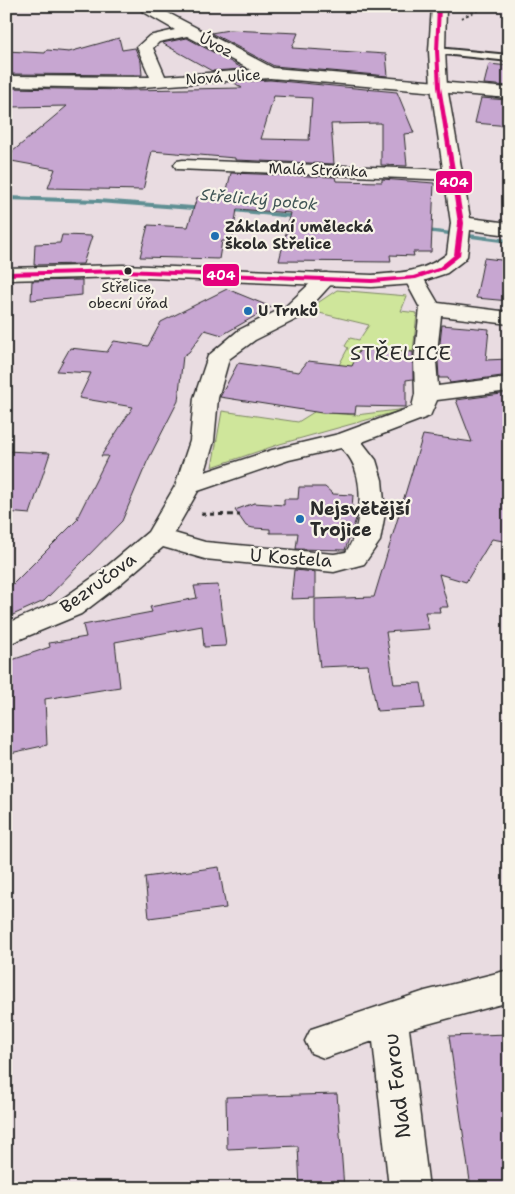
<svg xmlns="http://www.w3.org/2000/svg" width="515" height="1194" font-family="'Shantell Sans',sans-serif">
<rect width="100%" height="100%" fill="#e9dce1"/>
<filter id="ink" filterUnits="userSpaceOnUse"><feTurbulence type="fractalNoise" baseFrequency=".02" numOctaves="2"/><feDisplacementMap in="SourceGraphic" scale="10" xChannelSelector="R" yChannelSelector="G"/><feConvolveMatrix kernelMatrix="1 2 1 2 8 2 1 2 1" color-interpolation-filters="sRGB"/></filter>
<g filter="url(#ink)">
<path fill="#cfe69b" stroke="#7d8863" d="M337,290L407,296L401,311L417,313L413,352L361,349L328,413L356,415L406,409L280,444L212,467L222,411L298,422L314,412L348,348L345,346L350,338L359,340L369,325L307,310Z"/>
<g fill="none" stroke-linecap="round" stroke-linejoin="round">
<path fill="#5f8f93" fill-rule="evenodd" d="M6,196L98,199L206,207L209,209L206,211L98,203L6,200Z
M226,208L300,215L303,217L300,219L224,211V209Z
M420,228L509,239V243L418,231L417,230Z"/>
</g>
<path fill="#c7a6d1" stroke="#2b2b2b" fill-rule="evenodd" d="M229,30L298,33L292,48L386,54L388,76L274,66L211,33Z
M119,38L122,50L135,48L141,62L142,75L6,74V51L45,53L47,50L69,52Z
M187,38L244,69L212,71L162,43Z
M489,64L509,66V86L484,84Z
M270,80L397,92L414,133L404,134L407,166L381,165V123L331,124L334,164L235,160V158L152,151L143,190L48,188L55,169L6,160V157L67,106L11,107V101H6V88L128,90L242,88L233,82ZM274,96L312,98L309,140L261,139Z
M481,98L509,100V126L475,123Z
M231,173L335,177L336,181L382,182V179L434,183L431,252H413L414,256L390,255L391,262L279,261L291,213L237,209L232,241H222L219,259L140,257L148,225L188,227L197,197L225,198Z
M62,235L92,236L83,264L34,265L35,244L60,243Z
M484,258L509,261V301L476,298Z
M82,280V295L31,300L32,281Z
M227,289L271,307L222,335L205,330L189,352L183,356L178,401L147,462L122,521L44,601L6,618V591L79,518H77L108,456H101L133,407L79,398L91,373L57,371L70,348L107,352L114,341L148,346L161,322Z
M442,325L489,329L486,360L509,359V375L450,383L448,378H439L438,361Z
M360,349L413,352V379L406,380V407L356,406L355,414L322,413L220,397L238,363L299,372L308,361L352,366Z
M509,393V542L492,539L466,582L439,574L448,607H439L440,612H425L429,629L386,632L394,684L421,683L425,708L377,711L368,665L320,667L315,622V599L374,597L423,435L472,442L456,400Z
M6,451L50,453L30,514L6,512Z
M299,487H325L333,494L353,495L352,508L357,512L356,519L345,550L296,549L298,533H270V529L253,528L246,526L235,510L254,503L284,505V499H298Z
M294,570L315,572V598L291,599Z
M218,585L226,646L204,647L202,626L115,642L120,687L45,699L47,745L6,754V662L50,647L49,643L86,637L83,625L152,612L150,607L197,598L194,586Z
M219,867L226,908L149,918L145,877Z
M509,1034V1188H471L449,1036Z
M337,1094L344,1188H300L298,1146L227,1149L226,1097Z"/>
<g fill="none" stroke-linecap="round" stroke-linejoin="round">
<g stroke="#2b2b2b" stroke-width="4">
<path id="service" d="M437,48L509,55V61L434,53L433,51Z"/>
</g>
<g stroke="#2b2b2b" stroke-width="3">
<path id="minor" d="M141,6H155L273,68L509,88V98L270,78L128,88L6,86V76L150,77L137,47L149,36L175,30L142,11ZM187,36L251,70L165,76L153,48L159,42Z
M183,160L453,170L459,171L462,175L459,179L453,180L177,169L174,165L177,161Z
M414,272L421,274L438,303L509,312V324L441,316L436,361L438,386L509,377V391L437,400L430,416L362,442L376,460L382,480L385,513L380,541L364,564L334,572L205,559L163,547L119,585L81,614L6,645V624L61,600L99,573L148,532L175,486L190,441L194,398L208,356L239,330L285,307L319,275L326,273L333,275L336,279L301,317L255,340L229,359L218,398L214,441L205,472L272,450L339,434L412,407L415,394L414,361L420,308L404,278L407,274ZM341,448C345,452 349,456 351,460C365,483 361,531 346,552L334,554L205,542L174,533L198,491L289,460Z
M509,970V1002L409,1029L429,1188H389L373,1041L324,1058L311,1053L305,1041L311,1029L425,991Z"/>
</g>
<g stroke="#2b2b2b" stroke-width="3">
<path id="tertiary" d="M432,6H446L445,51L447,87L470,218L509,223V235L470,230L467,256L464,260L447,273L414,284L372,287L123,277L6,280V268L123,265L372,275C401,273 424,272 447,254L451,223L431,87L429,51Z"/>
</g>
<path stroke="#2b2b2b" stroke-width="2" stroke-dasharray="3 2.5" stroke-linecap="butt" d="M461,18L487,6"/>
<path stroke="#2b2b2b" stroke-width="3" stroke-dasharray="5 4" stroke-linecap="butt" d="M201,514L240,515"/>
<use href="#service" fill="#f7f3e8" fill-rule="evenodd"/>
<use href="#minor" fill="#f7f3e8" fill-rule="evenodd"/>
<use href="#tertiary" fill="#f7f3e8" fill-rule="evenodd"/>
<g stroke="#f7f3e8" stroke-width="3">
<path id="bus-1" d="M437,6H441L439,51L441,87L464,223L460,256L442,270L416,279L372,283L123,273L6,276V272L123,269L372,279L413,276L438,268L454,255L458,223L437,87L435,51Z"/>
</g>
<use href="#bus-1" fill="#e5007d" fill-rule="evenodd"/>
</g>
</g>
<g fill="#1f6fb2" stroke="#f7f3e8" stroke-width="2">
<circle cx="215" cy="236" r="5"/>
<circle cx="248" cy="311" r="5"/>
<circle cx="300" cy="519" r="5"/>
</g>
<circle fill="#2b2b2b" stroke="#f7f3e8" stroke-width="2" cx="128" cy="271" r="4.5"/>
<g text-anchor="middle" stroke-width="4.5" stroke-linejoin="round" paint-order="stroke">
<g font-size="14" fill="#2b2b2b" stroke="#f7f3e8">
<text x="128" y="292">Střelice,<tspan x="128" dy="16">obecní úřad</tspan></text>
</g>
<g font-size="15" fill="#2b2b2b" stroke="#f7f3e8">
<text transform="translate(216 45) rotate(28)" y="5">Úvoz</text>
<text transform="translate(223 77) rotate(-4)" y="5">Nová ulice</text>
<text transform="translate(318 170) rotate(2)" y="5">Malá Stránka</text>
</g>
<g font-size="15" font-weight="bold" fill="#2b2b2b" stroke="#f7f3e8" text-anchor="start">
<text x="225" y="232">Základní umělecká<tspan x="225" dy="17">škola Střelice</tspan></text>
<text x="258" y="316">U Trnků</text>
</g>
<g font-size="16" font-style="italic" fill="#405556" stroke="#f7f3e8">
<text transform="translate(259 199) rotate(5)" y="6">Střelický potok</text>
</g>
<g font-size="18" font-weight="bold" fill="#2b2b2b" stroke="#f7f3e8" text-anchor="start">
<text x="310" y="515">Nejsvětější<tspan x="310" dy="21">Trojice</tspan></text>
</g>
<g font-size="18" fill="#2b2b2b" stroke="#f7f3e8">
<text transform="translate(291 558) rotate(4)" y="6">U Kostela</text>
<text transform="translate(98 583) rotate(-36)" y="6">Bezručova</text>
</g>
<g font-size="20" letter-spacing="1" fill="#2b2b2b" stroke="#f7f3e8">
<text x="401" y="360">STŘELICE</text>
</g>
<g font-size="21" fill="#2b2b2b" stroke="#f7f3e8">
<text transform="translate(397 1086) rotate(-97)" y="7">Nad Farou</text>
</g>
</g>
<g stroke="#f7f3e8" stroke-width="2">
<rect x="435" y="170" width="38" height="24" rx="5" fill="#e5007d"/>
<rect x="202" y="263" width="38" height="24" rx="5" fill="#e5007d"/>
</g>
<g font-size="14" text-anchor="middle" font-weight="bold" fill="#fff">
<text x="454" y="187">404</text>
<text x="221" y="280">404</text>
</g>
<rect width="515" height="1194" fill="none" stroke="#f7f3e8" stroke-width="25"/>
<rect x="12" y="12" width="490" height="1169" fill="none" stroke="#2b2b2b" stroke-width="2" filter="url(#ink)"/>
</svg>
